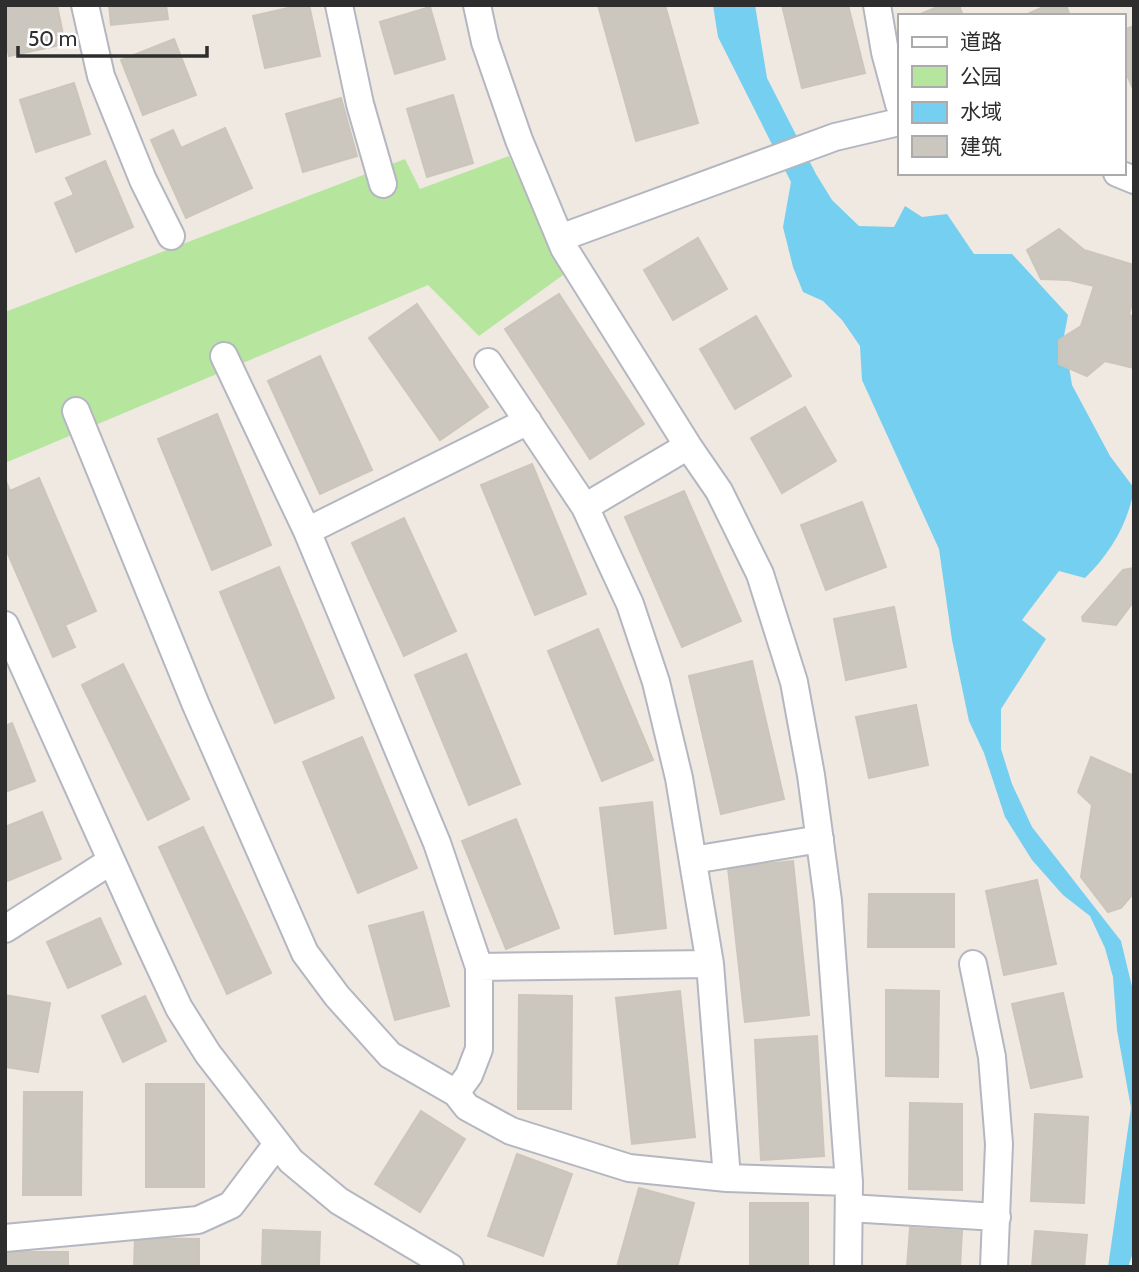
<svg xmlns="http://www.w3.org/2000/svg" width="1139" height="1272" font-family="Cabin,'Noto Sans SC',sans-serif">
<rect width="100%" height="100%" fill="#efe9e1"/>
<path fill="#b6e59e" d="M509,156L563,275L479,336L428,285L5,463V312L405,159L420,189Z"/>
<path fill="#75cff0" d="M713,5H755L767,78L816,174L832,200L859,226L894,227L905,206L922,217L947,214L974,254H1012L1068,315L1064,336L1072,385L1110,456L1134,488C1129,522 1110,554 1085,578L1059,571L1022,620L1046,639L1001,709V749L1012,784L1032,827L1121,941L1134,995V1250L1128,1267H1108L1131,1108L1117,1030L1113,977L1105,948L1090,916L1063,895L1032,860L1005,817L984,753L969,721L952,640L939,549L862,380L860,346L842,320L823,301L803,292L793,267L783,227L791,182L718,37Z"/>
<path fill="#cbc7bf" stroke="#cbc5ba" stroke-width="2" d="M5,5H57L65,44L9,56L5,36Z
M109,5H166L168,19L111,25Z
M301,5H309L320,56L265,68L253,16Z
M598,5H665L698,123L636,141Z
M782,5H848L865,73L802,88Z
M942,5H959L963,16H916Z
M1048,5H1066L1070,16H1023Z
M430,7L445,59L395,74L380,22Z
M1134,26V91L1123,66V30Z
M174,39L196,95L143,115L121,60Z
M74,83L90,134L36,152L20,100Z
M453,95L473,163L427,177L407,109Z
M341,98L357,156L303,172L286,114Z
M225,128L252,188L186,218L151,140L173,130L181,148Z
M105,161L133,227L76,252L55,203L74,195L66,178Z
M1059,229L1084,250L1134,265V294L1129,315L1134,317V368L1105,361L1087,376L1059,364V340L1081,326L1094,286L1069,280L1041,279L1027,250Z
M698,238L727,289L673,320L644,270Z
M559,294L644,424L590,459L505,329Z
M417,304L488,407L440,440L369,338Z
M756,316L791,376L735,409L700,349Z
M320,356L372,470L320,494L268,381Z
M805,407L836,461L782,493L751,438Z
M217,414L271,545L212,570L158,439Z
M532,464L586,594L535,615L481,485Z
M39,478L96,611L65,625L75,647L53,657L5,547V479L10,491Z
M684,491L741,621L682,647L625,517Z
M862,502L886,567L826,590L801,525Z
M404,518L456,631L404,656L352,543Z
M279,567L334,698L275,723L220,592Z
M1134,568V601L1116,625L1083,621L1082,617L1123,570Z
M894,607L906,667L846,680L834,619Z
M598,629L653,760L602,781L548,651Z
M466,654L520,784L469,805L415,675Z
M752,661L784,799L721,814L689,676Z
M123,664L189,799L148,820L82,685Z
M916,705L928,765L869,778L856,717Z
M12,723L35,781L5,792V726Z
M362,737L417,868L358,893L303,762Z
M1091,757L1134,776V896H1131L1121,908L1108,912L1081,877L1092,805L1078,792Z
M652,802L666,928L615,934L600,808Z
M42,812L61,859L5,882V827Z
M516,819L559,928L506,949L462,841Z
M203,827L271,973L227,994L159,847Z
M793,861L809,1015L745,1022L728,868Z
M1037,880L1056,964L1004,975L986,891Z
M869,894H954V947H868Z
M423,912L449,1006L395,1020L369,926Z
M100,918L121,964L68,988L47,942Z
M886,990L939,991L938,1077L886,1076Z
M680,991L695,1137L632,1144L616,998Z
M1063,993L1082,1077L1031,1088L1012,1004Z
M5,995L50,1003L38,1072L5,1067Z
M519,995L572,996L571,1109H518Z
M145,996L166,1041L123,1062L102,1016Z
M817,1036L824,1156L761,1160L755,1040Z
M146,1084H204V1187H146Z
M24,1092H82L81,1195H23Z
M910,1103L962,1104V1190L909,1189Z
M421,1111L465,1139L420,1212L375,1184Z
M1035,1114L1088,1117L1084,1203L1031,1201Z
M517,1154L572,1174L543,1256L488,1236Z
M639,1188L694,1203L677,1267H617Z
M750,1203H808V1267H750Z
M910,1228L962,1231L960,1267H907Z
M263,1230L320,1232L319,1267H262Z
M1035,1231L1087,1235L1084,1267H1032Z
M135,1238L199,1239V1267H134Z
M5,1252H68V1267H5Z"/>
<g fill="none" stroke-linecap="round" stroke-linejoin="round">
<g stroke="#b4b7c1" stroke-width="30">
<path id="minor" d="M85,5L101,76L143,180L171,236
M339,5L360,104L383,184
M477,5L485,42L519,140L564,248L688,446L719,491L760,574L794,682L811,775L828,901L849,1182L848,1267
M877,5L885,52L899,104
M1117,173L1134,180
M560,238L835,137L899,122
M224,356L307,531L437,843L479,967V1049L469,1075L456,1093
M488,362L585,507L630,604L656,682L679,778L710,964L727,1178
M76,411L196,705L305,953L337,996L390,1055L456,1093L467,1107L511,1131L629,1168L727,1178L849,1182
M585,507L688,446
M307,531L528,421
M5,625L145,935L179,1008L208,1054L291,1161L339,1201L450,1267
M693,860L820,839
M5,929L111,861
M973,964L992,1057L999,1144L994,1267
M479,967L710,964
M849,1208L997,1217
M5,1238L198,1220L231,1205L277,1144"/>
</g>
<use href="#minor" stroke="#fff" stroke-width="26"/>
</g>
<rect width="1139" height="1272" fill="none" stroke="#2e2e2e" stroke-width="14"/>
<rect x="898" y="14" width="228" height="161" fill="#ffffff" stroke="#ababab" stroke-width="2"/>
<rect x="912" y="37" width="35" height="10" fill="#ffffff" stroke="#ababab" stroke-width="2"/>
<text x="960" y="49" font-size="21" fill="#2e2e2e">道路</text>
<rect x="912" y="66" width="35" height="21" fill="#b6e59e" stroke="#ababab" stroke-width="2"/>
<text x="960" y="84" font-size="21" fill="#2e2e2e">公园</text>
<rect x="912" y="102" width="35" height="21" fill="#75cff0" stroke="#ababab" stroke-width="2"/>
<text x="960" y="119" font-size="21" fill="#2e2e2e">水域</text>
<rect x="912" y="136" width="35" height="21" fill="#cbc7bf" stroke="#ababab" stroke-width="2"/>
<text x="960" y="154" font-size="21" fill="#2e2e2e">建筑</text>
<path d="M18 46v10h189v-10" fill="none" stroke="#2e2e2e" stroke-width="3.5"/>
<text x="28" y="46" font-size="21" fill="#2e2e2e" stroke="#ffffff" stroke-width="5" paint-order="stroke">50 m</text>
</svg>
